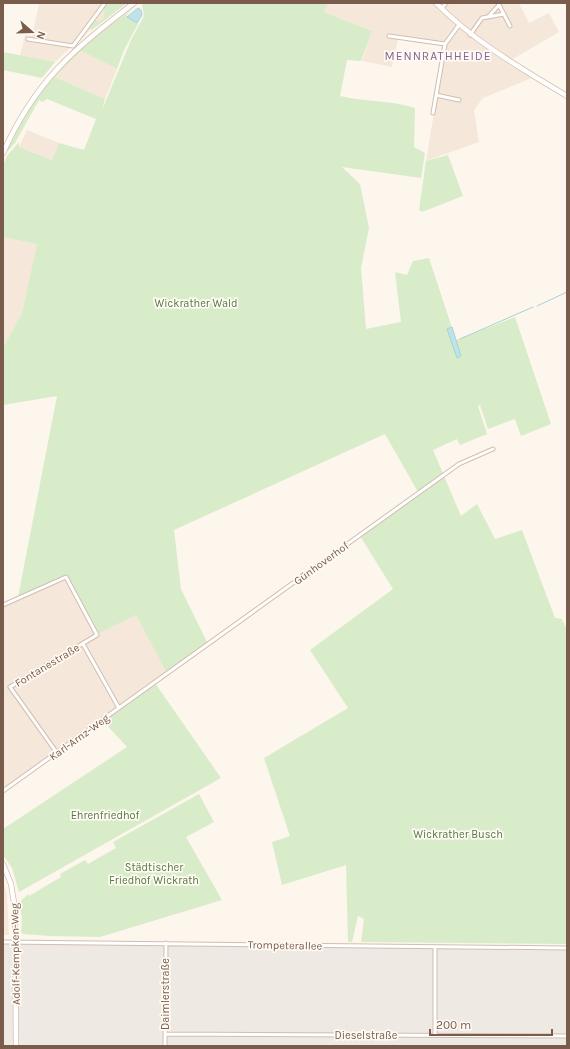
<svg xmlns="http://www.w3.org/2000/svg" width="570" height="1049" font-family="Karla,sans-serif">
<rect width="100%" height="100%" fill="#fdf6ec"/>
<path fill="#f5e8da" d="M37,3H127L87,33L74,48H70L55,62L20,56L25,35L32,36L39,4Z
M328,3H519L529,23L549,13L559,32L511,60L509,65L532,78L483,98L474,110L479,142L426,161L445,46L398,39L392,67L362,61L372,31L324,12Z
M81,51L117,69L105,99L55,77Z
M27,130L59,143L52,160L19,147Z
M3,237L38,243L22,313L3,348Z
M66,577L96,634L136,615L167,674L3,789V606Z
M3,879L7,895L9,935H3Z"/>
<path fill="#efe9e4" d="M3,944L567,950V1046H3Z"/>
<path fill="#d8ecc9" d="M107,3H127L92,30L89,27L94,20L99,22C105,18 105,15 104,8Z
M144,3H328L324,12L372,31L361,61L347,60L340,96C365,102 390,100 415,108L414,147L425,153L421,178L342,167L360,184L369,228L361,268L366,329L401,322L395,272L407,275L413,261L429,258L456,340L515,317L551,424L521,436L515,419L488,429L480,405L494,396L478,406L487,434L460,445L457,439L433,450L461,516L477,504L495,539L522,530L555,618L562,619L567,630V944L361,942L364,919L358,916L352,942H348L346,865L282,885L272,842L290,836L264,758L348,708L310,650L393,589L360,536L418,492L385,434L174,530L181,589L208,644L167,674L136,615L99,633L67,575L18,597L57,396L3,405V348L22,313L37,244L3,237V166L7,156L19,142V147L52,160L59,143L84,150L96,119L47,99L43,102L39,100L15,143L8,151L7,149C24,113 45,83 73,55C92,36 116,22 136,6L126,15L138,24L124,50L117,69L81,51L55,77L105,99L102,110L131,40L144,16L142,4Z
M3,52L55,62L42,78L3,70Z
M448,155L463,196L422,212L419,210L426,161Z
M155,683L221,778L19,892L12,868L3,855V829L127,747L103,721Z
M199,794L214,822L186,837L222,900L100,937L49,936L23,934L21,931L22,920L20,902L28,894L29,896L61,877L60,874L85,860L88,864L116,848L113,842Z"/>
<path fill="#bfe3e8" stroke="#a5d3da" d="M138,8L141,10L142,15L137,23L127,17Z
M452,327L461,356L457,358L447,329Z"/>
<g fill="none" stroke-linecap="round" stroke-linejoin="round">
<path stroke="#a5d3da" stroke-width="1" d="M537,306L567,292
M460,339L533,307"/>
<g stroke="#d1beb0" stroke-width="5">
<path id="street" d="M498,3L510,26
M442,8L446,3
M488,17L499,5
M470,35L482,18L504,14
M389,36L445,44
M28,39L73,46L105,3
M436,95L459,100
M433,113L445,44L459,25
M3,605L66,577L97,635L10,687L57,753
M83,644L119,708
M3,791L459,464L493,449
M3,942L567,948
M435,947V1035
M165,1034L567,1036
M165,1046L166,943"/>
</g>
<g stroke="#d6c0b0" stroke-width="6">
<path id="secondary" d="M436,3C476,43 519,67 567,96
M3,153C35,81 73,50 134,3
M3,864L11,884L15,909L16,1046"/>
</g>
<use href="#street" stroke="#fff" stroke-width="3"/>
<use href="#secondary" stroke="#fff" stroke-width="4.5"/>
</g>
<g text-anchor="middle" stroke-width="3.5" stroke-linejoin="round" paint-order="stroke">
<g font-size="11" fill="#537a41" stroke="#fffaf3">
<text x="196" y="307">Wickrather Wald</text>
<text x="105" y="819">Ehrenfriedhof</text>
<text x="458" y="838">Wickrather Busch</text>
<text x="154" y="871">Städtischer<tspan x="154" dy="13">Friedhof Wickrath</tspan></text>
</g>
<g font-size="11" fill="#7a5c4d" stroke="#fffaf3">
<text transform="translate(321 563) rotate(-36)" y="4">Günhoverhof</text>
<text transform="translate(47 665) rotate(-31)" y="4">Fontanestraße</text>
<text transform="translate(79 737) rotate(-36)" y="4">Karl-Arnz-Weg</text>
<text transform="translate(285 945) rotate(1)" y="4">Trompeterallee</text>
<text transform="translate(15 954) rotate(-91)" y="4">Adolf-Kempken-Weg</text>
<text transform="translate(165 994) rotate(-90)" y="4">Daimlerstraße</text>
<text x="366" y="1039">Dieselstraße</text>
</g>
<g font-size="12" letter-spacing="1" fill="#846695" stroke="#fffaf3">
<text x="438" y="60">MENNRATHHEIDE</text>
</g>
</g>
<rect width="570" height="1049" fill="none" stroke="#7a5c4d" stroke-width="8"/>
<g transform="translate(32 32) rotate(110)" stroke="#fffaf3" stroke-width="3" paint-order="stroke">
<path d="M0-3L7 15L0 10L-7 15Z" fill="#7a5c4d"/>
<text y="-6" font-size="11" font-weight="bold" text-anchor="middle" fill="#7a5c4d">N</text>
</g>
<path d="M430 1029v6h122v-6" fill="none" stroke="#7a5c4d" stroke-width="2"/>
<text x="436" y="1029" font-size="12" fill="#7a5c4d" stroke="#fffaf3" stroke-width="3" paint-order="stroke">200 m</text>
</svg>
